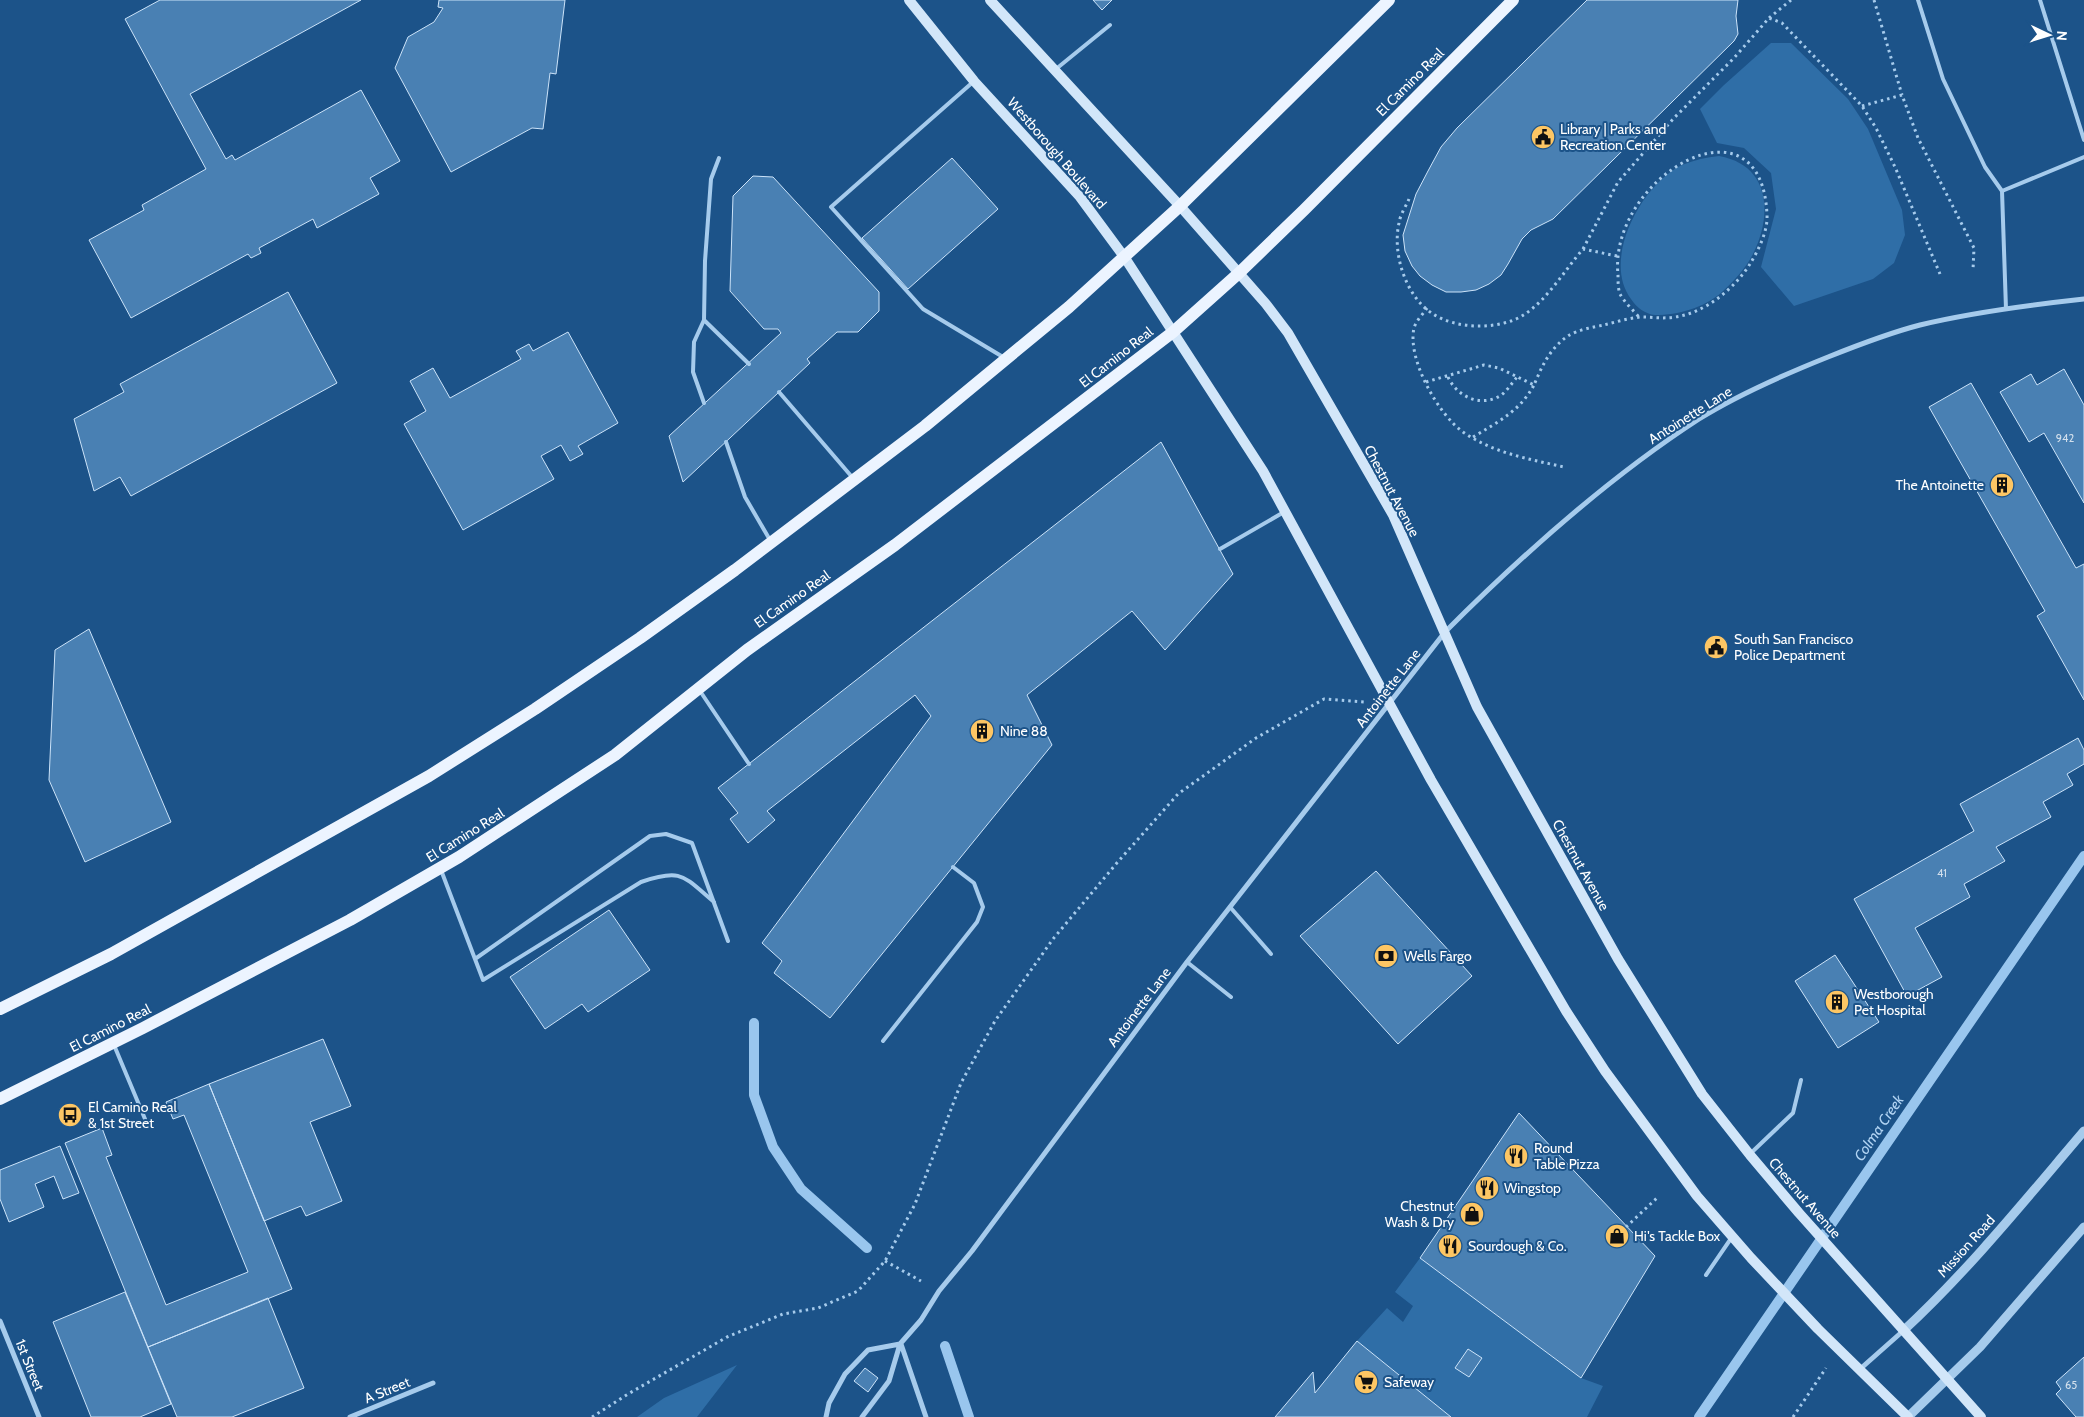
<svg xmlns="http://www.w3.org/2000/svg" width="2084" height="1417" font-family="Cabin,sans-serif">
<rect width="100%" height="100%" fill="#1c5389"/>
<path fill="#2f6ea7" d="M1771,43H1791L1848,99L1868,129L1902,210L1905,235L1894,263L1873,279L1794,306L1761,267L1776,209L1771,173L1744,148L1717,143L1700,109L1724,85Z
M1719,156C1770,165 1773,214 1753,254C1746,268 1733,282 1722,292C1704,308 1678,315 1655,315C1645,314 1637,308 1631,299C1601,259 1642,184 1682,165C1694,160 1707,157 1719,156Z
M1420,1258L1581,1378L1603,1386L1587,1417H1451L1357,1341L1387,1308L1403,1322L1413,1306L1395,1292Z
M737,1365L697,1417H637L664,1398Z"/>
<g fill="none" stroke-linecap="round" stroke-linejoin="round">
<path stroke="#99c6ee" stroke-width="10" d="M754,1023V1095L773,1147L801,1189L867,1248
M945,1346L969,1417
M1699,1417L2084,856"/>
</g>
<path fill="#4980b3" stroke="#cce3f9" d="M160,0H361L190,94L226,159L232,155L235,160L361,90L400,161L370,178L379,194L317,228L313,219L259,248L261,253L251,258L248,254L131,318L89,240L144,210L142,205L206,169L125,19Z
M439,0H565L556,74L550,73L543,129L532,128L451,172L395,68L408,37L434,22L443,8L438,7Z
M1093,0H1112L1102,10Z
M1587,0H1738L1736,16L1738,34L1734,41L1553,219L1531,230L1522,239L1508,264L1501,275L1489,284L1476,290L1461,292H1446L1432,285L1420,276L1412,266L1405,251L1403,235L1416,194L1428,171L1441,147L1457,128Z
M952,158L998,209L908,289L862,238Z
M753,176L773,177L879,292V311L858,332H837L807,359L810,363L683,482L669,436L781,333L778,329H764L730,291L733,196Z
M288,292L337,383L131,496L120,477L94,491L74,419L124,392L120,384Z
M568,332L618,423L578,446L583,454L570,461L561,445L541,456L554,479L463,530L404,424L426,411L410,381L433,368L450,398L521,359L516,351L529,344L533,351Z
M2064,369L2084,405V503L2044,433L2029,442L2000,392L2031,374L2037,385Z
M1971,383L2076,568L2084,564V700L2037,616L2045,611L1929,407Z
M1161,442L1233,574L1165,650L1132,611L1027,695L1052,745L830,1018L774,973L782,961L762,943L931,716L915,695L767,811L775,820L748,843L730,819L738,813L718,788Z
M89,629L171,822L85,862L49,780L55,650Z
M2078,738L2084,750V764L2067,774L2073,785L2043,802L2051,817L1996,847L2005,861L1964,884L1970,897L1915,928L1942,977L1907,996L1854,899L1974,831L1960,804Z
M1376,871L1472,976L1398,1044L1300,936Z
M609,910L650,970L588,1012L582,1004L545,1029L510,977Z
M1835,955L1879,1022L1838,1048L1795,981Z
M323,1039L351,1106L310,1122L342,1201L306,1216L301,1206L264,1221L209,1084Z
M209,1084L292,1289L148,1347L65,1143L102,1128L112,1155L106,1157L166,1305L248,1272L184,1115L173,1119L166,1102Z
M1519,1113L1655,1256L1581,1378L1420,1258Z
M60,1146L79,1193L63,1199L54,1176L35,1184L44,1207L9,1222L0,1199V1170Z
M125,1292L171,1404L140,1417H91L53,1322Z
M268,1298L304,1388L232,1417H177L148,1347Z
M1357,1341L1451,1417H1275L1313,1372L1315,1393Z
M1468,1349L1482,1358L1469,1377L1455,1368Z
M2084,1357V1417H2076L2056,1394L2061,1389L2056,1382Z
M865,1368L878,1378L868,1392L854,1381Z"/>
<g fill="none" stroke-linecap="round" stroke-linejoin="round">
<path stroke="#a6cbec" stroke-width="3" stroke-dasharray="2.5 4" stroke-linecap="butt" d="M1874,0L1902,95
M1769,18L1791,0
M1862,106L1902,95L1918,138L1974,248L1973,270
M1409,199C1406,206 1400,215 1399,223C1392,254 1406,297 1433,314C1455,328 1488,329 1511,321C1541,311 1563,272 1583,249L1617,256
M1583,249L1618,182L1674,118L1734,58L1769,18L1782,23L1862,106L1876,128L1895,167L1940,274
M1427,308C1423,314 1416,321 1414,328C1407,359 1438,414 1463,432C1493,453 1529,459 1564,467
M1448,377C1456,395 1478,407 1498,397C1505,394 1512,383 1517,377
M1426,382L1484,365L1499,368L1534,385C1542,366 1550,348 1568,336C1577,330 1593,327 1604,325C1616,322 1629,318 1641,317C1652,317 1663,319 1675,317C1705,313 1734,289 1750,264C1758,251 1768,231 1767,215C1762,88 1608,177 1618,275C1618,281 1618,289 1620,294C1624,302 1634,311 1639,317
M1473,437C1498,422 1520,411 1534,385
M1626,1227L1659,1196
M885,1261L921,1281
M592,1417L628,1394L727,1337L783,1314L818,1308L858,1291L885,1261L915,1204L961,1083L995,1021L1053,939L1116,864L1178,794L1256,738L1324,699L1364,702
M1793,1417L1826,1368"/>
<path stroke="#a6cbec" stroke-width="4" d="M1918,0L1943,79L1985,167L2002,191L2006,309
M2040,0L2084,140
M1056,69L1110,25
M973,82L831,207L923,309L1003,357
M2002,191L2084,157
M704,320L749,364
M779,392L852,477
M704,403L693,372L694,342L704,320L705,261L711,179L719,158
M726,442L745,497L770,540
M1220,549L1284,512
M700,691L749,764
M441,870L483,980L641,882C682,868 683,876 714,902
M1230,907L1271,954
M475,959L650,836L666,834L692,843L728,941
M1187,962L1231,997
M883,1041L977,922L983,907L974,883L953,867
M114,1045L145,1119
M1751,1153L1793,1113L1801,1080
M1706,1275L1732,1237"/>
<path stroke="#a6cbec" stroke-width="5" d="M0,1321L39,1417
M901,1344L926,1417
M1859,1370L1903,1331
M350,1417L433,1383
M826,1417L829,1403L845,1374L868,1350L900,1344
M862,1417L889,1381L900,1344L921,1320L939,1291L972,1251L1187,962L1445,632C1521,556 1608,478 1699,419C1739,394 1783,375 1828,357C1858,345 1889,333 1920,325C1974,312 2029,305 2084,299"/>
<path stroke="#a6cbec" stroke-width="9" d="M1903,1331C1969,1270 2026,1199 2084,1131
M1908,1417L1980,1347L2084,1227"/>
<path stroke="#d2e6f9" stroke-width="10" d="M909,0L974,81L1080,197L1125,258L1263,471L1431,780L1566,1011L1605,1071L1697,1196L1751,1258L1818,1329L1908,1417
M990,0L1180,206L1266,304L1288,333L1393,515L1477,707L1618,959L1702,1094L1750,1155L1799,1213L1981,1417"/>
<path stroke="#ecf4ff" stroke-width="12" d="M0,1009L111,954L429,776L535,709L640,638L735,570L925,426L1069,307L1180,206L1389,0
M0,1099L143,1028L350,920L459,857L615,755L747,650L895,545L1173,332L1239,273L1304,210L1513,0"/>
</g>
<defs>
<g id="civic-disc" transform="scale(1.25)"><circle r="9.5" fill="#fdc664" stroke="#1c5389"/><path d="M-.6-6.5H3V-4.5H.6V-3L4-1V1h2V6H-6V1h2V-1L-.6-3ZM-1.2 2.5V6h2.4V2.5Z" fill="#111"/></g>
<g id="building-disc" transform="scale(1.25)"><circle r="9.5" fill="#fdc664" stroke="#1c5389"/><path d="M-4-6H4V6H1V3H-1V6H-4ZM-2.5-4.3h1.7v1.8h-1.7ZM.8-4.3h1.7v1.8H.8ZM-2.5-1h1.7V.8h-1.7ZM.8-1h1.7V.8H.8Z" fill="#111"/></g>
<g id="bank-disc" transform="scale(1.25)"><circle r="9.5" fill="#fdc664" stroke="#1c5389"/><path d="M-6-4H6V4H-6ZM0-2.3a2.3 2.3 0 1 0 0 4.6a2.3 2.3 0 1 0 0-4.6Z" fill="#111"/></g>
<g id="bus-disc" transform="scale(1.25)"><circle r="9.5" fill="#fdc664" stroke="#1c5389"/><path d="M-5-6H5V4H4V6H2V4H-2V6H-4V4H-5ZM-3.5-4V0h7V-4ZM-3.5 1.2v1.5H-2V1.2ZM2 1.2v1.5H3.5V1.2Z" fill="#111"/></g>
<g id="restaurant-disc" transform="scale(1.25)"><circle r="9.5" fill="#fdc664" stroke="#1c5389"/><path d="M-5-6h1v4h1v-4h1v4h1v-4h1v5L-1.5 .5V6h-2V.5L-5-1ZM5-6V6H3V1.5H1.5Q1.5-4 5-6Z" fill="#111"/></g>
<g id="shop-disc" transform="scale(1.25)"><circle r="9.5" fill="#fdc664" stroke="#1c5389"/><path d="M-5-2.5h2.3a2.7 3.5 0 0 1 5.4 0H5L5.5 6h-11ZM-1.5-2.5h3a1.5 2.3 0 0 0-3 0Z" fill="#111"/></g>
<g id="supermarket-disc" transform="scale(1.25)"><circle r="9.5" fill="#fdc664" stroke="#1c5389"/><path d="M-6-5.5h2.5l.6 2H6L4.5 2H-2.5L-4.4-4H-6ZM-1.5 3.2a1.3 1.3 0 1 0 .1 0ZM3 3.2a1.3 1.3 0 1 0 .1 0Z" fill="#111"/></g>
</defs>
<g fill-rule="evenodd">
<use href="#civic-disc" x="1543" y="137"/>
<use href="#building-disc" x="2002" y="485"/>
<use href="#civic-disc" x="1716" y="647"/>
<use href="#building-disc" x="982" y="731"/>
<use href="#bank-disc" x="1386" y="956"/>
<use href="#building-disc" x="1837" y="1002"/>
<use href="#bus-disc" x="70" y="1115"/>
<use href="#restaurant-disc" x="1516" y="1156"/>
<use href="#restaurant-disc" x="1487" y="1188"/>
<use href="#shop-disc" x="1472" y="1214"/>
<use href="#shop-disc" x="1617" y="1236"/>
<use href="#restaurant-disc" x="1450" y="1246"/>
<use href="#supermarket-disc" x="1366" y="1382"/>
</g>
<g text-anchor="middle" stroke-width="4" stroke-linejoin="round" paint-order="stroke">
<g font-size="11" fill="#d2dfec">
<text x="2065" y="442">942</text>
<text x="1942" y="877">41</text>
<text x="2071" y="1389">65</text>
</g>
<g font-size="14" fill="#fff" stroke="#1c5389">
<text transform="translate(1410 82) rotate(-45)" y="5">El Camino Real</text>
<text transform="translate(1057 153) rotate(49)" y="5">Westborough Boulevard</text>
<text transform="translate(1116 357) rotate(-38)" y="5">El Camino Real</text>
<text transform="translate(1690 415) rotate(-32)" y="5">Antoinette Lane</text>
<text transform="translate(1392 491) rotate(62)" y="5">Chestnut Avenue</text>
<text transform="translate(792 599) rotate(-35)" y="5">El Camino Real</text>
<text transform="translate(1388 688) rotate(-52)" y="5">Antoinette Lane</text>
<text transform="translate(465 835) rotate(-32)" y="5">El Camino Real</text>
<text transform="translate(1581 865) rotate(61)" y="5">Chestnut Avenue</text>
<text transform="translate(1139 1007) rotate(-53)" y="5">Antoinette Lane</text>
<text transform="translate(110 1028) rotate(-27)" y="5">El Camino Real</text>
<text transform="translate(1805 1198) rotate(49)" y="5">Chestnut Avenue</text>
<text transform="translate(1966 1246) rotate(-48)" y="5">Mission Road</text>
<text transform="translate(30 1365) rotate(68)" y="5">1st Street</text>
<text transform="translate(387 1390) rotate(-22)" y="5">A Street</text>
</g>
<g font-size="14" fill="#fff" stroke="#1c5389" text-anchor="start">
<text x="1560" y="134">Library | Parks and<tspan x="1560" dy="16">Recreation Center</tspan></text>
<text x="1984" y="490" text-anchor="end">The Antoinette</text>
<text x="1734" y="644">South San Francisco<tspan x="1734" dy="16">Police Department</tspan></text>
<text x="1000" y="736">Nine 88</text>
<text x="1404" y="961">Wells Fargo</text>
<text x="1854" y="999">Westborough<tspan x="1854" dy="16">Pet Hospital</tspan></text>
<text x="88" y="1112">El Camino Real<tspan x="88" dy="16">&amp; 1st Street</tspan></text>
<text x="1534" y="1153">Round<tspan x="1534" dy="16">Table Pizza</tspan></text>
<text x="1504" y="1193">Wingstop</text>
<text x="1454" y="1211" text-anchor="end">Chestnut<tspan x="1454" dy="16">Wash &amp; Dry</tspan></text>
<text x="1634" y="1241">Hi's Tackle Box</text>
<text x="1468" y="1251">Sourdough &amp; Co.</text>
<text x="1384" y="1387">Safeway</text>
</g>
<g font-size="15" font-style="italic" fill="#b2d4f3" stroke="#1c5389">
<text transform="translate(1879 1128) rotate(-56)" y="5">Colma Creek</text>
</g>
</g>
<g transform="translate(2049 35) rotate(94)" stroke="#1c5389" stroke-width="4" paint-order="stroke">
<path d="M0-4L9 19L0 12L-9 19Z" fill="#ffffff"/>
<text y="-8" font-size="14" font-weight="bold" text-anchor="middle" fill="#ffffff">N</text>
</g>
</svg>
